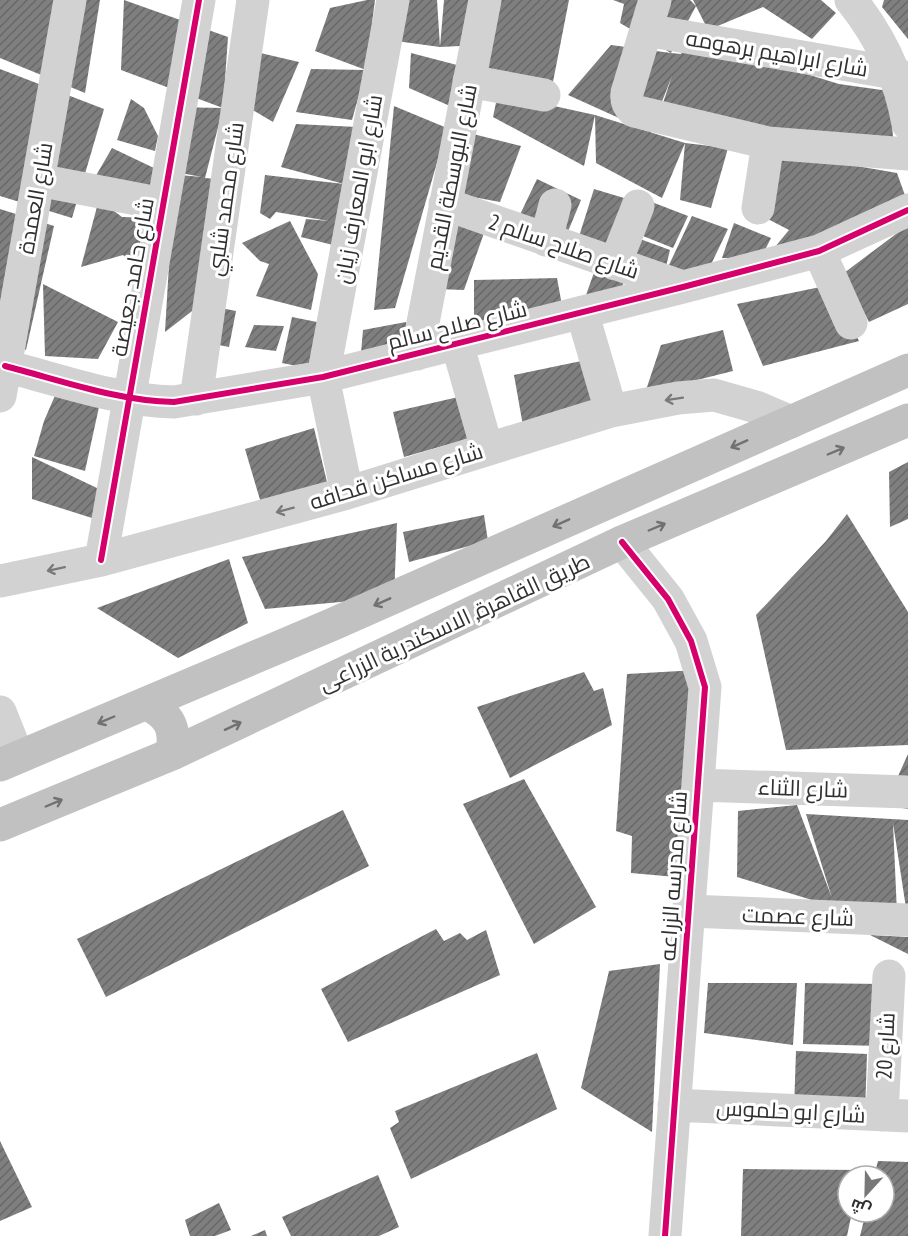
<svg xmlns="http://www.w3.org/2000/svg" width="908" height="1236" font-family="'PT Sans Narrow',Cairo,sans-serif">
<defs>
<pattern id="building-hatch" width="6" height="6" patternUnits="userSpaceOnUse" patternTransform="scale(1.5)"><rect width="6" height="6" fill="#7f7f7f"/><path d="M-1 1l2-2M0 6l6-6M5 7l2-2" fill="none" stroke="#686868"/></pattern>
</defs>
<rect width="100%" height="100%" fill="#fff"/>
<path fill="url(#building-hatch)" d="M0,0H100L85,93L0,58Z
M124,0L228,37L223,108L205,178L215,179L196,308L165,332L169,264L179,175L202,177L154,168L169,107L223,108L121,70Z
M367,0H375L366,70L352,120L296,112L311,69L366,70L315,51L330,8Z
M399,0H437L440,47L396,41Z
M444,0H472L460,46L440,47Z
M495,0H569L551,92L480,78Z
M613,0H690L696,6L671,53L681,54L687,37L839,84L889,91L894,148L661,109L672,76L650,132L568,95L611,45L671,53L620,23L624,4Z
M693,0H821L836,13L812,39L763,7L708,30Z
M884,0H908V39L882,7Z
M252,51L299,62L273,122L246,106Z
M411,53L457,65L450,106L409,88Z
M0,69L104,109L72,218L0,196Z
M497,98L554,106L595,115L584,166L493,117Z
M131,99L144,108L158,136L155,151L117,140Z
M394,106L447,128L395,308L374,310Z
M595,115L685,143L662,198L596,163Z
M296,124L357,127L344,184L281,167Z
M469,133L521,146L500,202L462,195Z
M685,143L728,148L711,208L680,200Z
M112,148L154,168L153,218L106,205L122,217L153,218L150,277L123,255L81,267L98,203L83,198Z
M772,156L828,161L897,173L907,201L770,253L789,230L760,215Z
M265,175L344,184L333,245L301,237L306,219L329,221L276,212L270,219L260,213Z
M537,179L581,200L564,241L516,223Z
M594,189L634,201L613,260L576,246Z
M644,199L688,216L673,248L633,232Z
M0,209L54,226L26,350L0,336Z
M692,216L728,229L704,279L669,265Z
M452,220L484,233L464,290L437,289Z
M290,221L318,274L311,310L256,296L269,264L260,261L242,243Z
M734,223L771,238L761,258H722Z
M908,225V304L869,322L844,273Z
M640,239L670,250L664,275L631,263Z
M596,267L625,280L617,298L586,295Z
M557,278L563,311L474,326V280Z
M43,284L118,322L98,359L45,356Z
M830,285L859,341L763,366L737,304Z
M216,307L236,311L229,347L209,343Z
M292,317L322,323L312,369L282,363Z
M406,322L407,346L361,353L363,330Z
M254,325L284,326L276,351L245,347Z
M723,330L733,371L645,393L661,345Z
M591,359L604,404L523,426L514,375Z
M57,391L99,407L85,471L34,456L44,421Z
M467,395L478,436L404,457L393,412Z
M314,428L327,482L261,503L245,449Z
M32,457L99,489L92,518L32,499Z
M908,462V519L890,527L889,472Z
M847,514L908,612V745L786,750L756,615L826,541Z
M484,515L488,541L409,562L403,532Z
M397,523L394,597L265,609L242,557Z
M229,559L248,623L178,658L97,608Z
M698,670L676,877L631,873L632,836L616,831L627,674Z
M584,672L594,691L603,688L612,725L510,778L477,707Z
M908,754V809L885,805Z
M524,779L596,907L534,944L463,804Z
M797,805L832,898L806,814L908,820V921L893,823L898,936L838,917L835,907L737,877L738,811Z
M343,810L369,866L106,997L77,939Z
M436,929L444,941L460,933L467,940L486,930L500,975L348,1042L321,989Z
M870,935L908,937V954Z
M660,964L652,1132L581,1088L609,971Z
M708,983H797L793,1045L704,1033Z
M805,983L882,984L880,1046L803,1044Z
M796,1051L867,1054L865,1112L794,1109Z
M537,1053L557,1109L411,1179L390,1128L399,1122L395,1111Z
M0,1141L32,1207L0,1221Z
M878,1161L908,1162V1236H860L866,1212H884V1176H874Z
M743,1169L861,1170L860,1176H848V1212H852L847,1236H741Z
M378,1175L399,1227L379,1236H291L282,1217Z
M219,1203L231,1230L215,1236H190L185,1220Z
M265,1230L267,1236H251Z"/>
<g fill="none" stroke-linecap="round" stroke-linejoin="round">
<path stroke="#d2d2d2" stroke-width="33" d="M655,0L627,93C626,101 628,105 634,111L768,143L908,154
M851,0C880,36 900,78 908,124
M646,30L894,73L908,79
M469,81L544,95
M38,180L163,204
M445,204L683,287
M758,208L768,143
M546,240L555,205
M819,251L851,323
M615,264L638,206
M582,312L611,411
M457,343L487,449
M417,354L485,0
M5,366C60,380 117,401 174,402L323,377L683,287L819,251L908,210
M0,396L70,0
M196,399L253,0
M347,493L323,377L393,0
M622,542L668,599L691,641L705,687L665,1236
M101,560L199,0
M0,581L101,560L347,493L611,411L678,398L714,395L756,407L791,422
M0,712L18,757
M698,785L908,792
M689,911L908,920
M674,1105L908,1116
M882,1115L889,976"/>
<path stroke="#c1c1c1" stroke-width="33" d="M146,703C170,716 176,727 172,754
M0,765L331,625L908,370
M0,825L172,754L622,542L908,420"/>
<g stroke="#fff" stroke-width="10">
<path id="cycleway" d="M5,366C60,380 117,401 174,402L323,377L683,287L819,251L908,210
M622,542L668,599L691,641L705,687L665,1236
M101,560L199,0"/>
</g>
<use href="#cycleway" stroke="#d6006c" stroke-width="6"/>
</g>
<defs><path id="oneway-shaft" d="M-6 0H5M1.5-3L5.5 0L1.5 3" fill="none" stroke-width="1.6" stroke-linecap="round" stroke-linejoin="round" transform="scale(1.5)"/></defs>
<g stroke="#797979">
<use href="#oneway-shaft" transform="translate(674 399) rotate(171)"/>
<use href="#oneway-shaft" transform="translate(285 510) rotate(165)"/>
<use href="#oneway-shaft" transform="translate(56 569) rotate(168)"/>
</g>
<g stroke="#717171">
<use href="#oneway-shaft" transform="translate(739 444) rotate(156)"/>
<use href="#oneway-shaft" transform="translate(836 451) rotate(-23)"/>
<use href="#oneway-shaft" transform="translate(561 523) rotate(156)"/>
<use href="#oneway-shaft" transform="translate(657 527) rotate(-23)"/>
<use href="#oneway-shaft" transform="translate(382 602) rotate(156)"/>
<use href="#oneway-shaft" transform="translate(106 720) rotate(157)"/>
<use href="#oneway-shaft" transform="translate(233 726) rotate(-25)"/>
<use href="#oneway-shaft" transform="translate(54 803) rotate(-23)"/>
</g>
<g text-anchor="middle" stroke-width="6" stroke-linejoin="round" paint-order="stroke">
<g font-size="22" fill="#303030" stroke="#fff">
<text transform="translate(777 53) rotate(10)" y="8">شارع ابراهيم برهومه</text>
<text transform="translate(451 177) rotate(-79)" y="8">شارع البوسطة القديم</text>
<text transform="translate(358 189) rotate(-80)" y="8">شارع ابو المعارف زيان</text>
<text transform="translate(35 198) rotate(-80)" y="8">شارع العمدة</text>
<text transform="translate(225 199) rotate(-82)" y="8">شارع محمد شلبي</text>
<text transform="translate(564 246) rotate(19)" y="8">شارع صلاح سالم 2</text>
<text transform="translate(132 277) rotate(-80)" y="8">شارع حامد جعيصة</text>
<text transform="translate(457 325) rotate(-14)" y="8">شارع صلاح سالم</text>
<text transform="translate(396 476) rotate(-17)" y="8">شارع مساكن قحافه</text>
<text transform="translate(454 622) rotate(-25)" y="8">طريق القاهرة, الاسكندرية الزراعى</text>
<text transform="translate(803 788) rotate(2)" y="8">شارع الثناء</text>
<text transform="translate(673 876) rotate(-86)" y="8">شارع مدرسه الزراعه</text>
<text transform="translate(798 916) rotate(2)" y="8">شارع عصمت</text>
<text transform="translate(885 1046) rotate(-87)" y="8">شارع 20</text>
<text transform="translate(791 1111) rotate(3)" y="8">شارع ابو حلموس</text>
</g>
</g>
<g transform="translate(866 1194) rotate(202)"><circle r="28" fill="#ffffff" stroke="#acacac" stroke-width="1.5"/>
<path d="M0-4.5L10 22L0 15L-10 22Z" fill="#787878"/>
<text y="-9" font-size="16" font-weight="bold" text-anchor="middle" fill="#303030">ش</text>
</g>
</svg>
